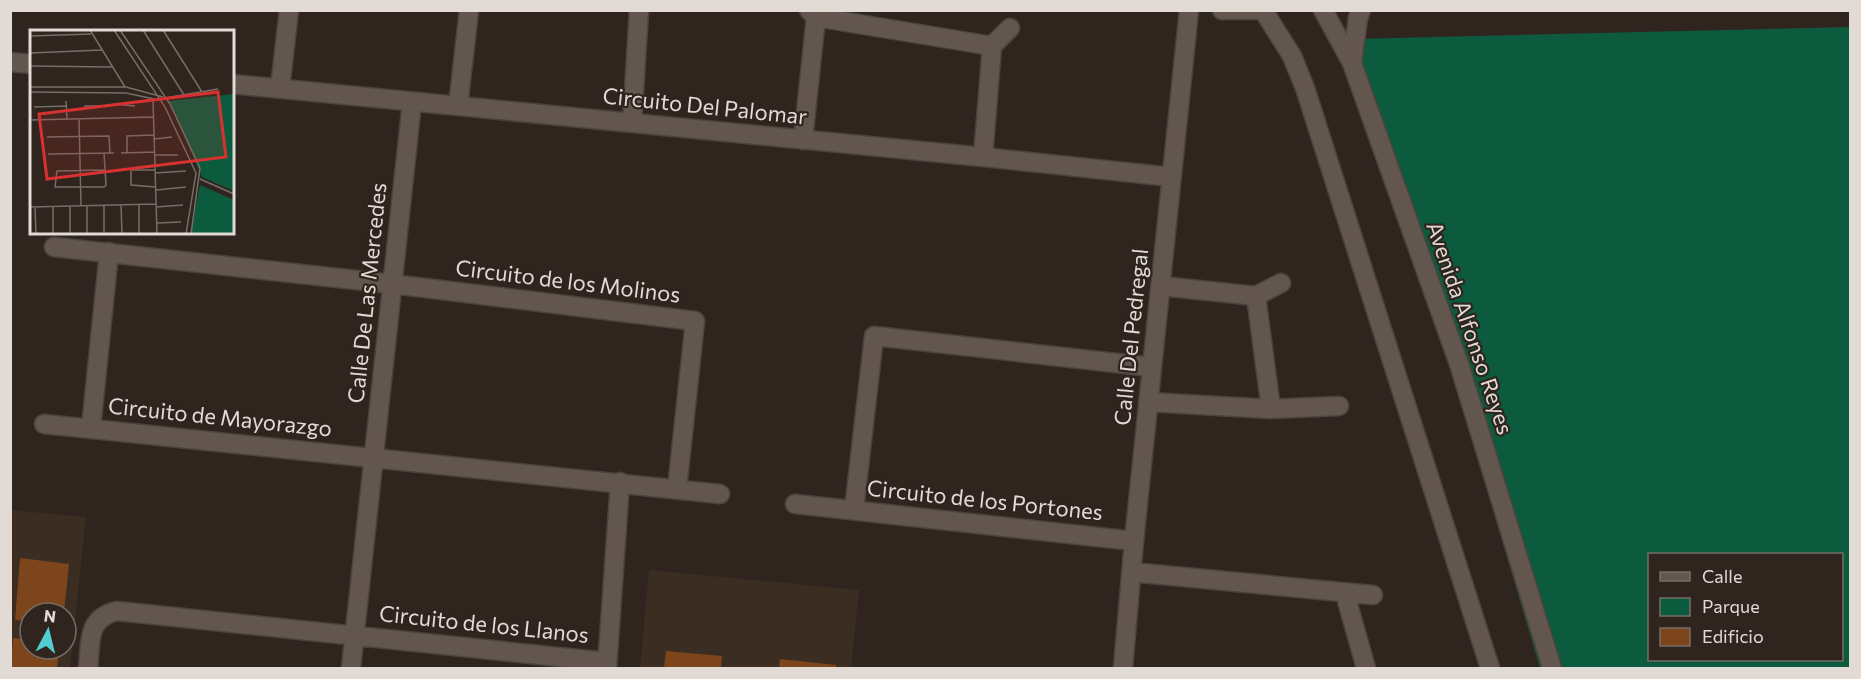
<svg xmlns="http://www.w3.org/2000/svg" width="1861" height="679" font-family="Commissioner,sans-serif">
<rect width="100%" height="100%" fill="#2f251e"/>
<path fill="#3c2d23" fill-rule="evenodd" d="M10,510L86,517L70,668H11ZM30,613H66V649H30Z
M649,570L859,590L851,668H640Z"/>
<path fill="#0d5b3f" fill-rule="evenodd" d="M1850,27V668H1540L1353,39ZM1650,554H1842V660H1650Z"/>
<path fill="#7c451c" d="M20,558L69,564L64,613H30V621L15,620Z
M13,638L30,640V649H59L57,668L11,667Z
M666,651L722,656L721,668H664Z
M780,659L836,665V668H779Z"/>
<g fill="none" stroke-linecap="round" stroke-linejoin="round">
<g stroke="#4c433d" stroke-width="21">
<path id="minor" d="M809,10L816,17L992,46
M1222,10H1266
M1263,10L1292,56L1305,88L1490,668
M1323,10L1352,63L1459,364L1552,668
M992,46L1010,28
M10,62L32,64
M1352,63L1358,18L1361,10
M232,84L983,157L1172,177
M280,88L289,10
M458,106L469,10
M632,123L639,10
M803,140L816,17
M983,157L992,46
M54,247L392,284L695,321L677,489
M1161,286L1256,296
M1256,296L1271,409
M1256,296L1281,283
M1148,402L1271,409L1339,406
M44,424L720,494
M91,428L109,252
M795,504L1134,541
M854,510L874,336L1152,367
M1131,572L1373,595
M1345,594L1366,668
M88,668C91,643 86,618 117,611L607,662
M351,668L412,102
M607,668L620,482
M1123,668L1134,541L1189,10"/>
</g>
<use href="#minor" stroke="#62564f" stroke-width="18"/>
</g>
<g text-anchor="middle" stroke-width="4.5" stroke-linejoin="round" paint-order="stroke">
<g font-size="22" fill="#e1dad5" stroke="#2f251e">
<text transform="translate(705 106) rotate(6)" y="8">Circuito Del Palomar</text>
<text transform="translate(568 281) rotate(7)" y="8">Circuito de los Molinos</text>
<text transform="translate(367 293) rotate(-84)" y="8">Calle De Las Mercedes</text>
<text transform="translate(1470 328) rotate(71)" y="8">Avenida Alfonso Reyes</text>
<text transform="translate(1131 337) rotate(-84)" y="8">Calle Del Pedregal</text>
<text transform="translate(220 417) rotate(6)" y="8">Circuito de Mayorazgo</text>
<text transform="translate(985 500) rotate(6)" y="8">Circuito de los Portones</text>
<text transform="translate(484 624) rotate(6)" y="8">Circuito de los Llanos</text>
</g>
</g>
<g transform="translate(30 30)">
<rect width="204" height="204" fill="#2f251e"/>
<path d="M204,64V161L172,147L139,71ZM170,155L204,170V204H160Z" fill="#0d5b3f"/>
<path fill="none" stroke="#766d67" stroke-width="1.5" d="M60,0L95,57M84,0L135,77L166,143L156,204M90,0L140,74L170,138L161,204M113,0L154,65M133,0L172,62M0,6L61,4M0,23L72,20M0,36L83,37M0,57H96L133,67M0,62L96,63L129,70M135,68L188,59M123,70L127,204M36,71L37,89M84,74L105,76M54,76H73M4,77L36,76M49,89L51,176M0,90L124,87M17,107L79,106L80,123M124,109L142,107M74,123L76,155L74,157H25L27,141L75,140M91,123L124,122M97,123V106L124,105M18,124L84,123M124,125H148M125,140H101V155L126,157M125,143L156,141M170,149L204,164M126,160L156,157M91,175L92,204M109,175V204M23,176V204M40,176V204M57,176V204M0,177L126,174M5,177L6,204M126,177L153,175M127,193L151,192M74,204V175"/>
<path fill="#d73131" fill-opacity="0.15" stroke="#d73131" stroke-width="3" d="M188,62L196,127L17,149L9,84Z"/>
<rect width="204" height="204" fill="none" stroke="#e1dad5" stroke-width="3"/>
</g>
<rect width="1861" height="679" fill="none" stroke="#e1dad5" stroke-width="24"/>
<rect x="1648" y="553" width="195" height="108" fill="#2f251e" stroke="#766d67" stroke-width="1.5"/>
<rect x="1660" y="572" width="30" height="9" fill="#62564f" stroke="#766d67" stroke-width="1.5"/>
<text x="1702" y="583" font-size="18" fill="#e1dad5">Calle</text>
<rect x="1660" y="598" width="30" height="18" fill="#0d5b3f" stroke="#766d67" stroke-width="1.5"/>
<text x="1702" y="613" font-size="18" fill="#e1dad5">Parque</text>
<rect x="1660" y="628" width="30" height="18" fill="#7c451c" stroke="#766d67" stroke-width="1.5"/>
<text x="1702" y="643" font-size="18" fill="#e1dad5">Edificio</text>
<g transform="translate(48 631) rotate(7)"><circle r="28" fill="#2f251e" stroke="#766d67" stroke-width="1.5"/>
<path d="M0-4.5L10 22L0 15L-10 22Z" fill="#52cdcf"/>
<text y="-9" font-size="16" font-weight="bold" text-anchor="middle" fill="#e1dad5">N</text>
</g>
</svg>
